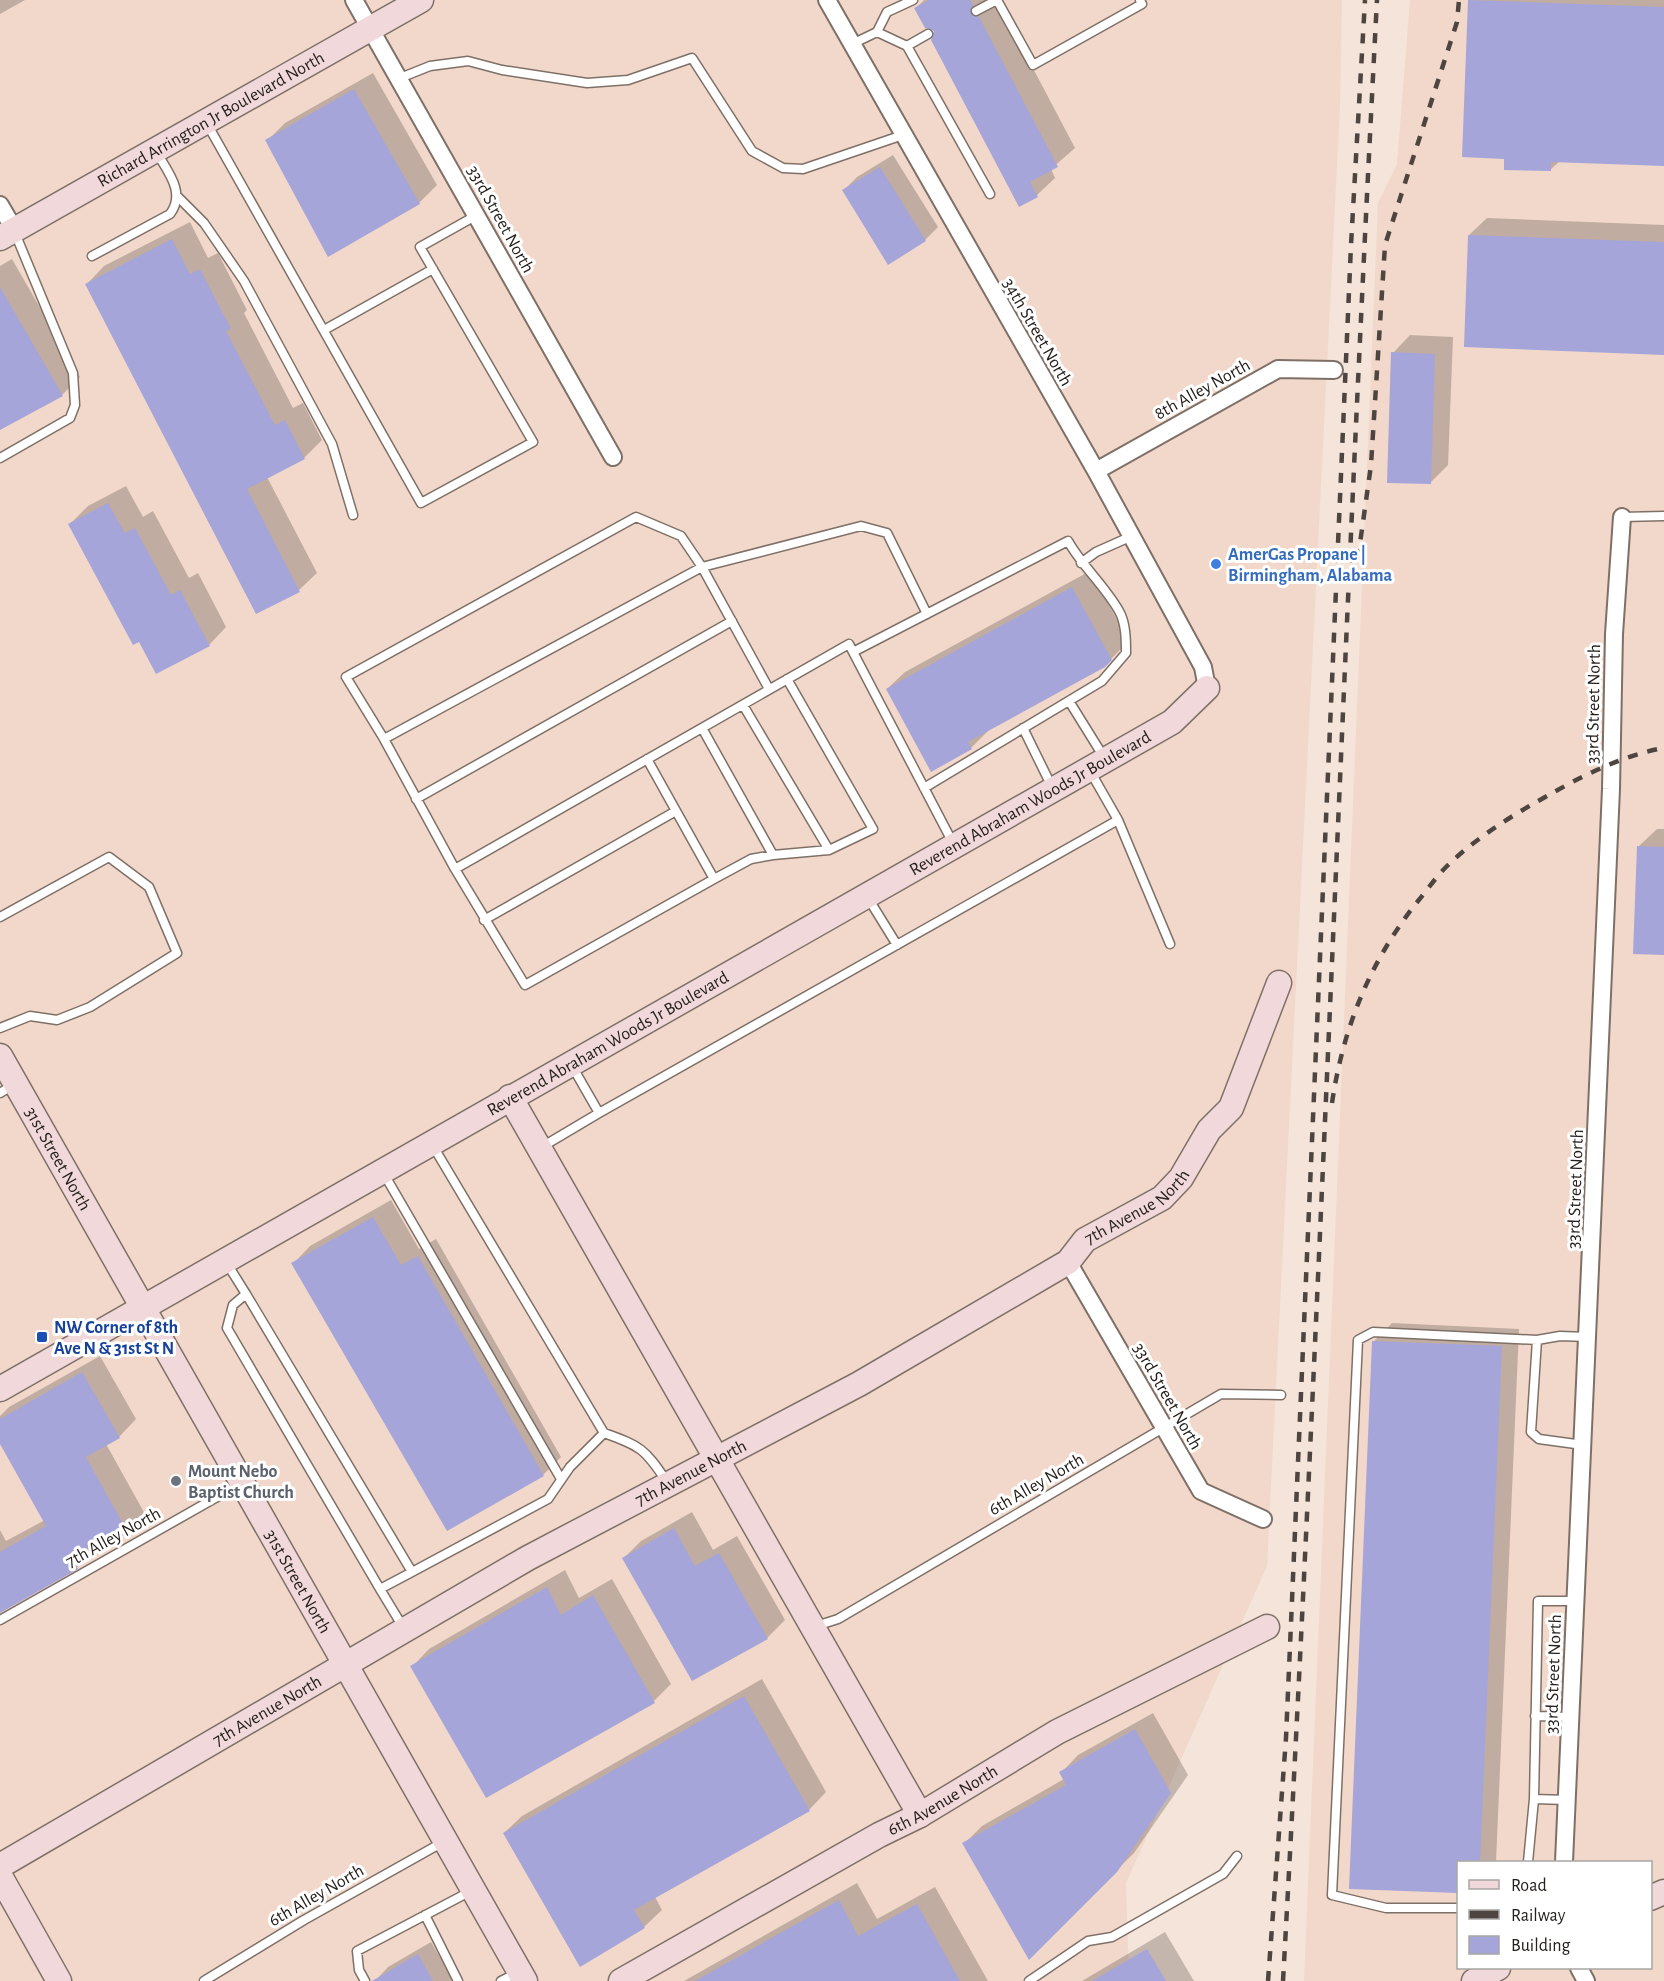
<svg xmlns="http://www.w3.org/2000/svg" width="1664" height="1981" font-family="'Alegreya Sans',sans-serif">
<rect width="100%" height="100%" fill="#f5e4d9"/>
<path fill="#f1d8ca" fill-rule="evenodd" d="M0,0H1342L1340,105L1267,1566L1126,1883L1129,1981H0Z
M1410,0H1664V1981H1304L1378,203L1397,164ZM1458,1862H1650V1968H1458Z"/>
<path fill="#0003" d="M0,0H25L0,14Z
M924,0H997L1075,148L1051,169L1055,178L1037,195L1019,205L936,30L916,8Z
M1469,0H1664V165L1560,161L1550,170L1506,157Z
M373,73L437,185L419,203L267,141L285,123Z
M893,155L938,227L925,240L844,190L857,177Z
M1487,218L1664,225V353L1469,235Z
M190,222L208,258L218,253L247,310L244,313L293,408L303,403L322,440L304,458L267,477L317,573L299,590L257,612L87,284L104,266Z
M12,259L80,377L63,394L0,429V266Z
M1410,335L1453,337L1448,465L1430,483L1393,353Z
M126,486L143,517L153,511L189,578L198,573L226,627L209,645L139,640L70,524L88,506Z
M1090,571L1129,641L1104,666L989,730L971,748L887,689L905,672Z
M1657,829H1664V954L1639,846Z
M391,1200L419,1249L436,1239L561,1457L543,1475L293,1264L310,1246Z
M1392,1323L1519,1329L1496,1862H1458V1892L1351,1887L1374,1341Z
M100,1356L136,1419L119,1437L106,1444L145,1514L127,1532L100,1547L97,1541L92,1544L95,1550L77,1567L0,1612V1530L6,1541L45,1520L0,1441V1416L9,1407Z
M692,1512L713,1550L737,1536L785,1620L767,1638L623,1559L641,1541Z
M565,1570L579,1598L612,1579L671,1684L654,1701L412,1667L429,1649Z
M762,1679L826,1792L809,1810L655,1897L662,1910L644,1927L504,1833L522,1816Z
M1153,1713L1188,1775L1134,1853L1029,1957L964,1844L982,1826L1064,1779L1061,1773L1078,1755Z
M857,1883L877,1919L935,1887L988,1981H684Z
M1165,1932L1194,1981H1082Z
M431,1942L454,1981H375L388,1967Z"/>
<path fill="#a6a5d9" d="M929,0H970L973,5L971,14L979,17L1058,167L1030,182L1038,197L1019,207L931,40L934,31L925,28L914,8Z
M1468,0L1664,7V166L1551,162V171L1504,170V159L1462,157Z
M354,89L420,204L328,257L265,140Z
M880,167L926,241L888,265L842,190Z
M1468,235L1664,242V355L1464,347Z
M172,239L190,274L200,269L231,329L226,331L275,425L285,420L305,459L247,489L300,592L256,614L85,284Z
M0,287L63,396L0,430Z
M1391,352L1435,354L1431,484L1387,483Z
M108,503L125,533L135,528L171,595L180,590L210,646L156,674L139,642L133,645L68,524Z
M1072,587L1112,660L1105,667L968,742L972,749L931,772L886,689Z
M1637,846L1664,847V955L1633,954Z
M373,1217L401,1265L418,1256L544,1476L447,1531L291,1263Z
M1372,1341L1502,1346L1480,1863H1458V1893L1349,1889Z
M82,1372L120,1438L86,1457L128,1533L99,1549L96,1543L72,1557L78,1569L0,1613V1552L46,1526L0,1444V1419Z
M674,1528L695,1566L719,1553L768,1639L692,1681L622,1558Z
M547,1587L561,1615L593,1595L655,1703L486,1798L410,1666Z
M744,1696L810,1811L634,1910L645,1928L580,1967L503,1833Z
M1135,1729L1171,1793L1117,1872L1029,1960L962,1843L1066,1785L1059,1772Z
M839,1900L858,1936L917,1904L960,1981H695Z
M1147,1949L1166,1981H1092Z
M418,1954L433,1981H372Z"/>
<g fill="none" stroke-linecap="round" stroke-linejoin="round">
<g stroke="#7f7067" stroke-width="11">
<path id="lane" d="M997,0L1033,65L1142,4L1140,0
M976,11L997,0
M877,32L907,46L990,194
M852,44L877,32L887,12L913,0
M907,46L928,34
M400,78L430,66L468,61L502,70L587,83L628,80L692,58L752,151L783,168L803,169L903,135
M206,122L421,503L533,442L420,247L477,215
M177,196L204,223L244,281L332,444L353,515
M92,256L170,214C186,193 168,172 157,153
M324,330L433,269
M0,458L70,418L75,405L73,373L15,233
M1622,517L1664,516
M1081,563L1096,552L1132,536
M787,679L873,829L829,850
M769,689L702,567L384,739L455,869L849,644L853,652
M1069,701L1105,759
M743,705L829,850L773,855
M702,728L773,855L751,859L714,879
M1023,728L1052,787
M384,739L346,677L636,517L681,536L702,567L861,526L887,533L927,614
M924,788L1102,681L1126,653C1126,640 1126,623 1119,611C1105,586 1082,566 1068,541L853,652L954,845
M416,799L732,621
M1118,820L1170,944
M455,869L525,985L714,879L647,759
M868,898L897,945
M0,917L109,857L149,887L177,953L90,1007L57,1020L30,1016L0,1028
M484,920L676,811
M572,1066L599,1113L1118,820L1090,771
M0,1093L15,1084
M540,1148L599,1113
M384,1174L561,1479
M226,1262L246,1294
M604,1433C641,1446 645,1449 667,1482
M1583,1445L1539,1439L1531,1432L1537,1340L1560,1336L1588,1337
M412,1572L548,1499L570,1467L604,1433L433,1146
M380,1589L412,1572L246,1294L233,1305L227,1328L380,1589L403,1627
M0,1620L240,1484
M816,1626L838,1619L1221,1394L1281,1395
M1535,1716L1570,1717
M1534,1799L1538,1601H1575
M1528,1862L1534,1799L1567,1800
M1458,1908H1386L1332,1895L1358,1340L1373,1332L1537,1340
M425,1915L458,1981
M204,1981L304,1920L445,1841
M365,1981L359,1970L357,1951L473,1890
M501,1981L517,1973
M1029,1981L1088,1941L1112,1937L1223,1874L1237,1856"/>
</g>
<g stroke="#7f7067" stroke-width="20">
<path id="street" d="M354,0L613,457
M827,0L1096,471L1203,667L1207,688
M0,205L14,229
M1096,471L1278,369L1334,370
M1068,1262L1201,1491L1263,1519
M1564,1862L1611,789L1614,634L1622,517
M1579,1968L1586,1981"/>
</g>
<g stroke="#7f7067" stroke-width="27">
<g id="secondary">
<path id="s1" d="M0,238L421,0"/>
<path id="s2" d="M0,1056L525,1981"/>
<path d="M510,1097L920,1815"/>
<path id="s3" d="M0,1389L1172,722L1207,688"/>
<path id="s4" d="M0,1866L528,1558L859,1384L1068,1262L1085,1240L1162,1198L1181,1178L1209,1130L1231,1108L1279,983"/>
<path d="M0,1876L59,1981"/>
<path d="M1650,1898L1664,1892"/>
<path id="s5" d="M621,1981L879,1835L920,1815L1057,1732L1267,1627"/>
<path d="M1474,1981L1498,1968"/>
</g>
</g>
<use href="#lane" stroke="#fff" stroke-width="8"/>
<use href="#street" stroke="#fff" stroke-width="16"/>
<use href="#secondary" stroke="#f1d8da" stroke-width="24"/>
<path stroke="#4e4540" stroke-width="4.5" stroke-dasharray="10 10" stroke-linecap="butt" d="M1355,579L1371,465L1385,245L1457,22L1459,0
M1332,1103C1343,1028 1370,961 1418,901C1427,890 1436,877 1447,866C1476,838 1511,816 1547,796C1582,776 1623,755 1664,748
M1268,1981L1286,1738L1351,245L1365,0
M1283,1981C1320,1321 1342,660 1377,0"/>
</g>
<circle fill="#3f7fe0" stroke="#fff" stroke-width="2" cx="1216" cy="564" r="6"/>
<rect fill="#1a4fb4" stroke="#fff" stroke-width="2" x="36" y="1331" width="12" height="12" rx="3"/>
<circle fill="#6b7280" stroke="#fff" stroke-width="2" cx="176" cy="1481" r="6"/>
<g text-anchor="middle" stroke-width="6" stroke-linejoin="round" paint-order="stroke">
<g font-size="18" fill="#26201c" stroke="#fff">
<text dy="6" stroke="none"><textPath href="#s1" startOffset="242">Richard Arrington Jr Boulevard North</textPath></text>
<text transform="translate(501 219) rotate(61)" y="6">33rd Street North</text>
<text transform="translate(1038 332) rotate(60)" y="6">34th Street North</text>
<text transform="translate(1202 389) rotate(-29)" y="6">8th Alley North</text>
<text transform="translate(1593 704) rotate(-89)" y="6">33rd Street North</text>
<text dy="6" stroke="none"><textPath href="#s3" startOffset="1185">Reverend Abraham Woods Jr Boulevard</textPath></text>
<text dy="6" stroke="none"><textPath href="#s3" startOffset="699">Reverend Abraham Woods Jr Boulevard</textPath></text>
<text dy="6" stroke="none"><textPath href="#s2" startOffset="118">31st Street North</textPath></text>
<text transform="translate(1575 1189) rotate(-88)" y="6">33rd Street North</text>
<text dy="6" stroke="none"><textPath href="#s4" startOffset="1317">7th Avenue North</textPath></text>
<text transform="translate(1168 1396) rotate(60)" y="6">33rd Street North</text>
<text dy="6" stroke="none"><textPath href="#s4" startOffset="795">7th Avenue North</textPath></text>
<text transform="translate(1036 1484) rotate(-30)" y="6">6th Alley North</text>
<text transform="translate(113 1537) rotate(-29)" y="6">7th Alley North</text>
<text dy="6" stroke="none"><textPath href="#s2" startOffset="604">31st Street North</textPath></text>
<text transform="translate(1553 1674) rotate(-88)" y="6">33rd Street North</text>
<text dy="6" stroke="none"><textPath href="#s4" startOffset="309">7th Avenue North</textPath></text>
<text dy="6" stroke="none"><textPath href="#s5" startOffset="369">6th Avenue North</textPath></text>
<text transform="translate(316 1895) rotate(-30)" y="6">6th Alley North</text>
</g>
<g font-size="18" font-weight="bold" fill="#366cbe" stroke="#fff" text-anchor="start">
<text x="1228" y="560">AmerGas Propane |<tspan x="1228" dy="21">Birmingham, Alabama</tspan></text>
</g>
<g font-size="18" font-weight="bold" fill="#164399" stroke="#fff" text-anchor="start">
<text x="54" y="1333">NW Corner of 8th<tspan x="54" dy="21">Ave N &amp; 31st St N</tspan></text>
</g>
<g font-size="18" font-weight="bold" fill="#5b616d" stroke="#fff" text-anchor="start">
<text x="188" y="1477">Mount Nebo<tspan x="188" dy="21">Baptist Church</tspan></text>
</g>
</g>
<rect x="1457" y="1861" width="195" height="108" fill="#ffffff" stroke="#a8a6a4" stroke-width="1.5"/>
<rect x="1469" y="1880" width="30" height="9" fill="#f1d8da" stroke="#a8a6a4" stroke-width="1.5"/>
<text x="1511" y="1891" font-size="18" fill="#26201c">Road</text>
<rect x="1469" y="1910" width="30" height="9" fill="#4e4540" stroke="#a8a6a4" stroke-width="1.5"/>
<text x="1511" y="1921" font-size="18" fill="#26201c">Railway</text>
<rect x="1469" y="1936" width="30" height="18" fill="#a6a5d9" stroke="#a8a6a4" stroke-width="1.5"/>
<text x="1511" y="1951" font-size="18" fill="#26201c">Building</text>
</svg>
